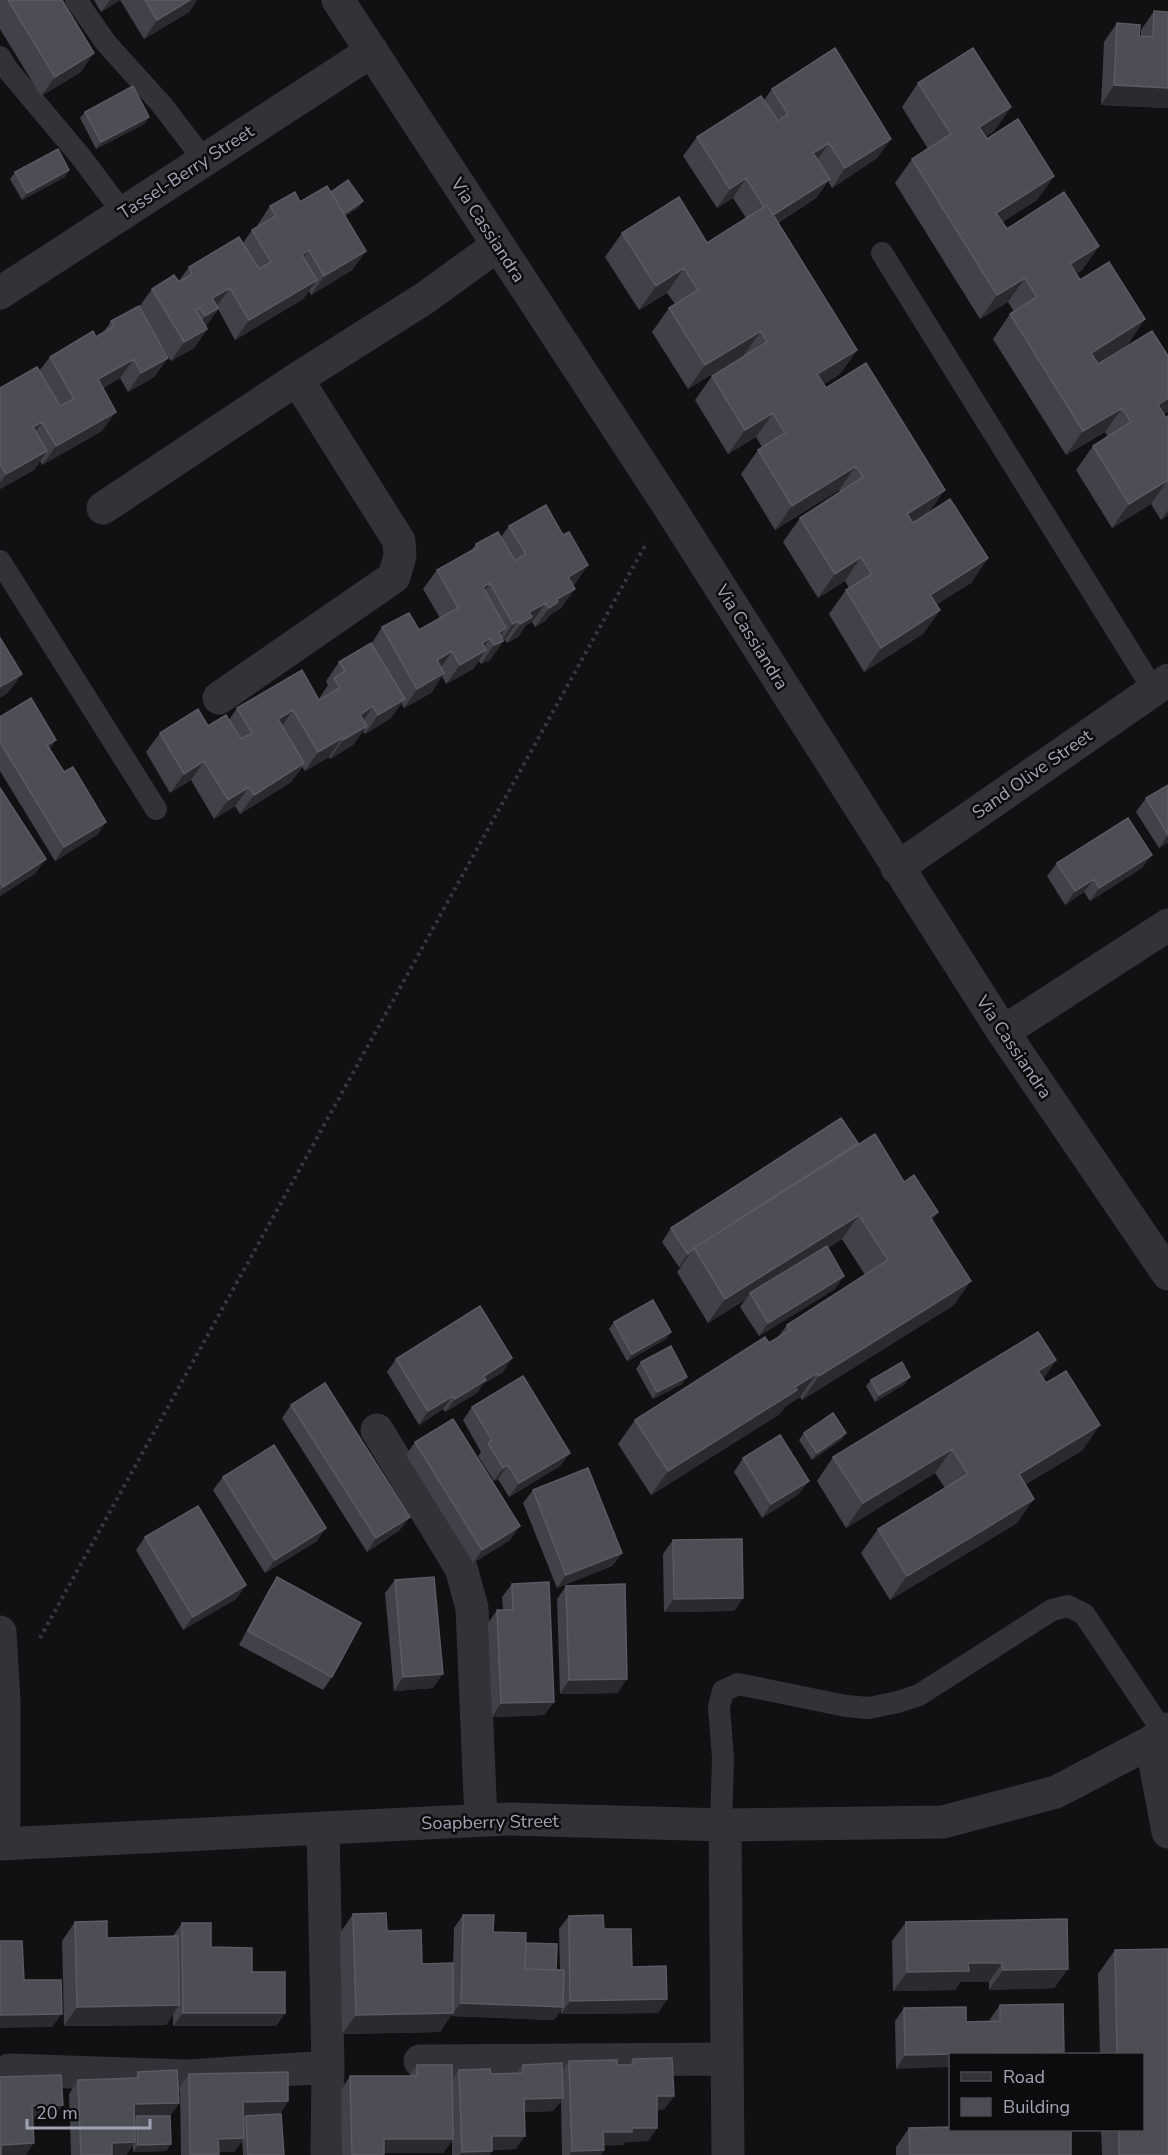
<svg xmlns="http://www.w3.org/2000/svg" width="1168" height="2155" font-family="'Nunito Sans',sans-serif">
<rect width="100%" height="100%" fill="#111113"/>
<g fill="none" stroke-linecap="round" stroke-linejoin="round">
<path stroke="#38393f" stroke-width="4" stroke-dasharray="3 4.5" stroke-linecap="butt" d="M40,1638L647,542"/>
<path stroke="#323238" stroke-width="22" d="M76,0L106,43L162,105L204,160
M0,57L8,70L81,157L123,213
M882,253L1153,689
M0,561L156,809
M721,1825L723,1758L719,1707L723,1691L738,1684L846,1706L869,1708L898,1702L919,1695L1052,1610L1068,1606L1084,1614L1164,1733"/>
<path stroke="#323238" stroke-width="33" d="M338,0L668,505L1003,1032L1168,1274
M0,293L372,51
M103,508L297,379L425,298L498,245
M219,698L394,577L400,556L399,541L297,379
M897,868L1168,680
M1003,1032L1168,925
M377,1430L461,1568L472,1608L481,1820
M0,1632L4,1702V1844
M1151,1742L1168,1832
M725,1825L728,2155
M323,1828L328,2067L327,2155
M0,1844L508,1819L725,1825L943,1822L1056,1792L1151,1742L1168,1729
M420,2061L727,2059
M9,2070L187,2076L328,2067"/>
</g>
<path fill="#414249" d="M0,0H62L81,72L41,96L0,29Z
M94,0H197L189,12L144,39L120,0L101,12Z
M1154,11L1168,108L1101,105L1104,42L1117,23L1141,36V30Z
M918,83L1011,107L994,131L985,137L987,139L1054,176L1037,200L1002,222L1007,229L1099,246L1082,270L1076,274L1080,280L1145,319L1128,344L1097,363L1098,364L1168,356V412L1164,414L1166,418L1168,416V515L1161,520L1151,504L1112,528L1076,470L1093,446L1108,437L1105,432L1066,455L993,339L1010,314L1014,312L1008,302L980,319L895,183L912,159L928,149L902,107Z
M772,89L891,139L877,158L832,188L828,181L816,198L778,223L857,350L840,374L824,384L929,512L988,558L971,583L937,604L940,610L923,634L864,672L829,614L846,590L849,588L845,581L818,598L783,542L800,518L840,492L839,490L775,530L741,474L758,450L762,447L756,437L728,454L695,400L712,376L744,356V355L688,389L652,332L669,308L675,304L667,293L639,310L605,257L622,233L707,243L746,218L733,198L717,208L683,156L697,137L764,100Z
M85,112L149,117L144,124L96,149L80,118Z
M15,172L65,177L22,200L10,179Z
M331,192L363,201L358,208L345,216L366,251L352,270L311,295L309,291L303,299L235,340L218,309L206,326L207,329L194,348L171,361L159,341L168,358L154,377L128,392L120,378L103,388L102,431L42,465L40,461L34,470L0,489V388L39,371L50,357L96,337L103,333L111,321L139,307L152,289L178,282L189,267L243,243L252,230L258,226H257L270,206L300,202Z
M509,526L575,584L573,586L561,608L550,615L545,621L535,627L532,622L526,625L518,637L507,643L505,640L502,642L490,660L481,664L479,661L473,669L446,684L442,676L431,693L404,708L401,703L391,718L365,734L363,731L353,745L330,759L329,757L305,771L302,767L291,782L240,814L235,806L214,819L191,780L170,793L146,752L160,733L208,726L229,720L237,708L319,700L321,699L320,697L328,685L326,681L339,662L372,643L382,627L419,630L440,618L423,589L437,570L471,551L476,544L501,537Z
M0,717L50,749L64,772L106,822L97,835L55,861L0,771Z
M1168,785V843L1159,848L1136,812L1146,798Z
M0,788L36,873L0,896Z
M1057,863L1142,868L1090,901L1084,892L1065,905L1047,876Z
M858,1143L855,1146L904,1182L938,1212L932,1220L954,1305L802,1400L800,1397L786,1406L780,1414L651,1495L618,1444L635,1420L769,1343L778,1337L787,1325L865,1275L842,1239L828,1248L835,1289L759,1336L740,1307L745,1300L708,1323L677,1272L682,1265L679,1267L662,1242L671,1228Z
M614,1322L671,1332L666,1339L627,1361L609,1329Z
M512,1358L503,1372L483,1384L477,1393L445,1412L443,1409L419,1425L387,1372L396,1359Z
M1056,1360L1043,1379L1083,1450L1026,1484L1017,1523L890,1600L861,1553L878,1529L945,1488L935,1473L846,1528L817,1481L833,1457Z
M641,1362L687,1377L682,1384L653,1399L636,1369Z
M871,1380L905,1384L875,1402L866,1386Z
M291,1405L400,1530L367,1552L282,1418Z
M472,1407L570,1453L560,1466L509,1497L498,1479L494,1481L478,1456L481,1452L463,1420Z
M804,1433H846L841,1440L812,1460L799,1440Z
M415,1442L510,1540L473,1563L406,1455Z
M743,1458L799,1494L762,1518L734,1472Z
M223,1477L317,1541L265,1573L213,1490Z
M533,1490L622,1553L612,1566L557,1588L523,1503Z
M145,1537L246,1585L236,1599L183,1630L136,1550Z
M673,1540L743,1598L734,1611L664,1612L663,1554Z
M277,1577L332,1677L323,1690L239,1645L268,1591Z
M395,1580L433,1688L394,1691L385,1593Z
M512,1584L554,1702L544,1715L492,1717L488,1623L497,1610H503L502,1597Z
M566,1586L618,1693L560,1694L557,1599Z
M353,1914L387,1931L422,1964L453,1968L454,1928L463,1915L493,1932L526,1943L556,1970H560L559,1929L569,1916L604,1929L632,1967L667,1999L658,2013L561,2014V2010L554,2020L451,2016V2015L440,2032L342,2034L340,1933Z
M75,1922L107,1938L173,1936L182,1923L211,1947L252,1972L285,2013L276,2026H173V2014L166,2025L64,2026L62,1941Z
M906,1922L1068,1969L1054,1988L989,1990V1982H960L955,1990L893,1991L892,1941Z
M1168,1949V2155H1102L1101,2130H1143V2055H1100L1098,1974L1115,1950Z
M1000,2005L1064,2052L1062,2055H951L896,2069L895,2021L904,2008L966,2022L991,2021L990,2019Z
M633,2059L674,2096L664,2109L657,2110V2128L648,2141L625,2142L623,2145H603L604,2150L600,2155H562L561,2101L553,2111L524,2112L516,2149L492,2150L489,2155H452V2141L443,2153H384V2155H342L341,2090L350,2076H409L417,2065L452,2080L459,2070L491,2074L517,2073L523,2065L562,2071L569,2061L617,2065H629Z
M138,2072L179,2103L170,2116L171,2144L166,2151L133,2152V2145L126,2155H71L69,2094L78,2080L134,2078Z
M189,2074L288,2101L280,2114L284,2155H243L242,2141L234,2152H219L218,2155H181L180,2087Z
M909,2128L1071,2155H896V2147Z"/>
<path fill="#2a2a2f" d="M110,0H120L101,12Z
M190,0H197L189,12L144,39L157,20Z
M94,53L81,72L41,96L55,77Z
M1114,85L1168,88V108L1101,105Z
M1011,107L994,131L962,151L979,127Z
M149,117L144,124L96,149L101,142Z
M891,139L877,158L832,188L845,168Z
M829,143L816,162L813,153Z
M69,170L65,177L22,200L27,193Z
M1054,176L1037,200L980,237L996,213Z
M746,178L733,198L717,208L730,189Z
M830,179L816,198L757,236L771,217Z
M363,201L358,208L338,221L343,214Z
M1099,246L1082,270L1053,288L1070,264Z
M309,250L296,269L302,255Z
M366,251L352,270L311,295L324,276Z
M684,268L667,293L639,310L656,286Z
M1025,278L1008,302L980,319L997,295Z
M317,280L303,299L235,340L249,320Z
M230,288L216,307L212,298Z
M218,308L205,328L192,335L205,316Z
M1145,319L1128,344L1074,377L1091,353Z
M207,329L194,348L171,361L184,342Z
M761,331L744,355L688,389L705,365Z
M857,350L840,374L800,399L817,374Z
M168,358L154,377L128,392L141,373Z
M134,359L120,378L84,398L98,379Z
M1168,398V412L1141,429L1158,405Z
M1122,408L1105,432L1066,455L1083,431Z
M116,412L102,431L42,465L56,446Z
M773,413L756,437L728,454L745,430Z
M42,422L29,441L33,427Z
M47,451L34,470L0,489V483L6,474Z
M856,466L839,490L775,530L792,506Z
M1168,480L1151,504L1112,528L1129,504Z
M945,490L928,514L890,538L907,514Z
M1168,510V515L1161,520Z
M861,557L845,581L818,598L835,574Z
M988,558L971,583L913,619L930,595Z
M588,565L575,584L555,596L568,577Z
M490,583L477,602L483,587Z
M575,589L561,608L550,615L545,621L535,627L549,608L557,599Z
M546,603L532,622L526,625L518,637L507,643L529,612Z
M940,610L923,634L864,672L881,648Z
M518,621L490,660L481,664L494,645L501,642L513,624Z
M506,628L494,645L499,632Z
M490,638L479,654L486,650L473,669L446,684L460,665L482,643Z
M452,651L439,671L437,660Z
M444,673L431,693L404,708L417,689Z
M22,674L8,693L0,698V687Z
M405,699L391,718L365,734L378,715Z
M373,706L360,726V715Z
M293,710L280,729L278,719Z
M367,726L353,745L330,759L343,740Z
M342,738L329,757L305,771L318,752Z
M56,740L47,753V745Z
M204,761L191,780L170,793L184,774Z
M304,763L291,782L240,814L254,795Z
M249,787L235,806L214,819L228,800Z
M106,822L97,835L55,861L64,847Z
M1168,835V843L1159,848Z
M1152,855L1142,868L1090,901L1099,888Z
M46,859L36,873L0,896V892L3,887Z
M1094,879L1084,892L1065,905L1075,891Z
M938,1212L921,1236L930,1217Z
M859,1215L842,1239L751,1296L750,1293L745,1300L708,1323L725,1299Z
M692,1251L682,1265L679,1267L688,1254Z
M844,1276L835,1289L759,1336L768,1323Z
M971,1281L954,1305L802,1400L819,1376Z
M671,1332L666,1339L627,1361L632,1354Z
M512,1358L503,1372L483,1384L477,1393L445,1412L455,1399L484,1376Z
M1056,1360L1039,1384L1038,1371Z
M817,1373L800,1397L786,1406L780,1414L651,1495L668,1471Z
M687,1377L682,1384L653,1399L657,1392Z
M910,1377L905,1384L875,1402L879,1395Z
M453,1396L443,1409L419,1425L428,1411Z
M1100,1425L1083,1450L1003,1498L1019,1474Z
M846,1433L841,1440L812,1460L817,1453Z
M952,1449L935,1473L846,1528L863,1503Z
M570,1453L560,1466L509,1497L519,1483Z
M508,1465L498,1479L494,1481L503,1468Z
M809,1481L799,1494L762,1518L771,1504Z
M1034,1499L1017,1523L890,1600L907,1576Z
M410,1517L400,1530L367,1552L376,1538Z
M520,1526L510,1540L473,1563L482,1550Z
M326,1528L317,1541L265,1573L275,1560Z
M622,1553L612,1566L557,1588L566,1575Z
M246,1585L236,1599L183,1630L193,1617Z
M743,1598L734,1611L664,1612L674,1599Z
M443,1674L433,1688L394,1691L403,1677Z
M627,1679L618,1693L560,1694L569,1680Z
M554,1702L544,1715L492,1717L501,1703Z
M968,1963H1002L989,1982H960L955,1990L893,1991L907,1972Z
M1068,1969L1054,1988L989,1990L1003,1970Z
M667,1999L658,2013L561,2014L570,2001Z
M461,2003L563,2007L554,2020L451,2016Z
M179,2005L166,2025L64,2026L77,2007Z
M183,2013H285L276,2026H173Z
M453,2013L440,2032L342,2034L356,2015Z
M62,2014L52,2027L0,2028V2015Z
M1064,2052L1062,2055H951V2067L896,2069L905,2055Z
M657,2096H674L664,2109L647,2110Z
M563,2098L553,2111L514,2112L524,2099Z
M288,2101L279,2115L234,2116L243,2102Z
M179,2103L170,2116L125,2118L134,2104Z
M63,2105L53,2118L23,2119L32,2106Z
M632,2128H657L648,2141L625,2142L623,2145L593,2146L603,2132Z
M492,2136H525L516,2149L482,2150Z
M244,2138L234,2152H209L218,2139Z
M384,2139H453L443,2153H375Z
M135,2142L126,2155H103L112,2143Z
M34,2143L26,2155H0L1,2145Z
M171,2144L166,2151L133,2152L138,2145Z
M604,2150L600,2155H569L572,2151Z
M492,2151L489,2155H460L462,2152Z"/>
<path fill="#4c4d55" stroke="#595a64" stroke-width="1.5" d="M8,0H62L94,53L55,77Z
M145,0H190L157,20Z
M1154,11L1168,12V88L1114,85L1117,23L1140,25L1139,36L1153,37Z
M835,48L891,139L845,168L829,143L813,153L830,179L773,215L767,205L764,207L746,178L730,189L697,137L761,96L778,121L788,114L772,89Z
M973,48L1011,107L979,127L987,139L1018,119L1054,176L996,213L1007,229L1064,192L1099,246L1070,264L1080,280L1109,262L1145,319L1091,353L1098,364L1152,331L1168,356V398L1158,405L1166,418L1168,416V480L1129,504L1093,446L1131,422L1122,408L1083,431L1010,314L1037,297L1025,278L997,295L912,159L951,134L918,83Z
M133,86L149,117L101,142L85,112Z
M58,149L69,170L27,193L15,172Z
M348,180L363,201L344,214L331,192Z
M327,186L366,251L324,276L309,250L302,255L317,280L249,320L230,288L212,298L218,308L205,316L200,308L196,310L207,329L184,342L152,289L174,275L179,282L192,274L189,267L239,237L259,269L271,262L252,230L276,216L270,206L295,192L300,202Z
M679,197L707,243L767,205L857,350L817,374L826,388L866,363L945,490L907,514L913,523L950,499L988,558L930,595L940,610L881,648L846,590L872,574L861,557L835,574L800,518L863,477L856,466L792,506L758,450L785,433L773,413L745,430L712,376L767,342L761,331L705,365L669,308L698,290L684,268L656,286L622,233Z
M139,306L168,358L141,373L134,359L98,379L116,412L56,446L42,422L33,427L47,451L6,474L0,464V388L37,367L60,406L74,399L50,357L93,331L96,337L114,326L111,321Z
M546,505L563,535L569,532L588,565L568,577L575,589L557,599L558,602L549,608L546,603L529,612L532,617L520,624L518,621L513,624L490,583L483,587L506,628L499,632L503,641L494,645L490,638L482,643L486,650L460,665L452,651L437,660L444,673L417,689L382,627L409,613L419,630L458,608L437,570L478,547L476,544L498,532L515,561L526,554L509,526Z
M0,638L22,674L0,687Z
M371,643L405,699L378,715L373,706L360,715L367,726L343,740L342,738L318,752L293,710L278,719L304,763L254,795L249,787L228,800L204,761L184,774L160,733L198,709L208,726L226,715L241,739L252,733L237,708L302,670L319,700L340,688L334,678L345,671L339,662Z
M31,698L56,740L47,745L64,772L73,767L106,822L64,847L0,742V717Z
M1168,785V835L1146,798Z
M0,788L46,859L3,887L0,882Z
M1128,818L1152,855L1099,888L1094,879L1075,891L1057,863Z
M841,1118L858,1143L694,1248L688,1254L671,1228Z
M875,1134L904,1182L914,1175L938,1212L930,1217L971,1281L819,1376L817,1373L795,1387L797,1390L668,1471L635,1420L765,1337L769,1343L790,1330L787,1325L888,1260L859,1215L725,1299L694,1248Z
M827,1246L844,1276L768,1323L750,1293Z
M653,1300L671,1332L632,1354L614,1322Z
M480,1306L512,1358L484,1376L486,1380L455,1399L453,1396L428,1411L396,1359Z
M1038,1332L1056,1360L1038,1371L1046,1383L1066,1371L1100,1425L1019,1474L1034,1499L907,1576L878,1529L968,1474L952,1449L863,1503L833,1457Z
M671,1346L687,1377L657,1392L641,1362Z
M902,1362L910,1377L879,1395L871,1380Z
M523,1376L570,1453L519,1483L508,1465L503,1468L488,1443L492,1440L472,1407Z
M325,1383L410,1517L376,1538L291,1405Z
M833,1413L846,1433L817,1453L804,1433Z
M453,1419L520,1526L482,1550L415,1442Z
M780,1435L809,1481L771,1504L743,1458Z
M274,1445L326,1528L275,1560L223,1477Z
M588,1468L622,1553L566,1575L533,1490Z
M198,1506L246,1585L193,1617L145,1537Z
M742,1539L743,1598L674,1599L673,1540Z
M277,1577L361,1623L332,1677L248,1631Z
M434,1577L443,1674L403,1677L395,1580Z
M549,1582L554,1702L501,1703L497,1610H513L512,1584Z
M625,1584L627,1679L569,1680L566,1586Z
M386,1913L387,1931L421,1930L422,1964L453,1963V2013L356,2015L353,1914Z
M463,1915H494L493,1932L526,1933L525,1969L564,1970L563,2007L461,2003Z
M603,1915L604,1929H631L632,1967L666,1966L667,1999L570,2001L569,1916Z
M1067,1919L1068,1969L1003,1970L1002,1963H968L969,1971L907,1972L906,1922Z
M107,1921V1938L178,1936L179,2005L77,2007L75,1922Z
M182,1923H211V1947L252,1948V1972H285V2013H183Z
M0,1941H22L24,1980H61L62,2014L0,2015Z
M526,1943L557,1944L556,1970L525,1969Z
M1168,1949V2155H1119V2130H1143V2055H1117L1115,1950Z
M1063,2004L1064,2052L905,2055L904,2008L966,2007V2022L1000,2021V2005Z
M672,2058L674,2096H657V2128H632V2132H603L604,2150L572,2151L569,2061L617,2060V2065H633V2059Z
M562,2063L563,2098L524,2099L525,2136H492V2151L462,2152L459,2070L490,2069L491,2074L523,2073V2065Z
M417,2065H452L453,2139H384V2155H352L350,2076H417Z
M177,2070L179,2103L134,2104L135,2142L112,2143V2155H81L78,2080L138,2078V2072Z
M288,2072V2101L243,2102L244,2138L218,2139L219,2154H190L189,2074Z
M61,2075L63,2105L32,2106L34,2143L1,2145V2155H0V2077Z
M281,2114L284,2155H248L246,2116Z
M137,2116H170L171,2144L138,2145Z
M951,2127V2130H1071V2155H910L909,2128Z"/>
<g text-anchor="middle" stroke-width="5" stroke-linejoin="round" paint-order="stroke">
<g font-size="18" fill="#a1a4b5" stroke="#0c0c0e">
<text transform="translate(186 172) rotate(-33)" y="6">Tassel-Berry Street</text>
<text transform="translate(488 230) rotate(57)" y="6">Via Cassiandra</text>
<text transform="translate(752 637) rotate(58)" y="6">Via Cassiandra</text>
<text transform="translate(1032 774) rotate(-35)" y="6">Sand Olive Street</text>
<text transform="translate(1014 1047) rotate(56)" y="6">Via Cassiandra</text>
<text transform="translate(490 1822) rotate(-1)" y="6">Soapberry Street</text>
</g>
</g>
<rect x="949" y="2053" width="195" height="78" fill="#0c0c0e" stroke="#484951" stroke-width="1.5"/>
<rect x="961" y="2072" width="30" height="9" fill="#323238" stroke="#484951" stroke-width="1.5"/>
<text x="1003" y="2083" font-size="18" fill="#a1a4b5">Road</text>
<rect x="961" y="2098" width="30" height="18" fill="#4c4d55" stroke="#484951" stroke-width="1.5"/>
<text x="1003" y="2113" font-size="18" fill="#a1a4b5">Building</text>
<path d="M27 2119v9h123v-9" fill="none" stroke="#a1a4b5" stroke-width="3"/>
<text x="36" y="2119" font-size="18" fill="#a1a4b5" stroke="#0c0c0e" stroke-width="4.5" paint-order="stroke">20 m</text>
</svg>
